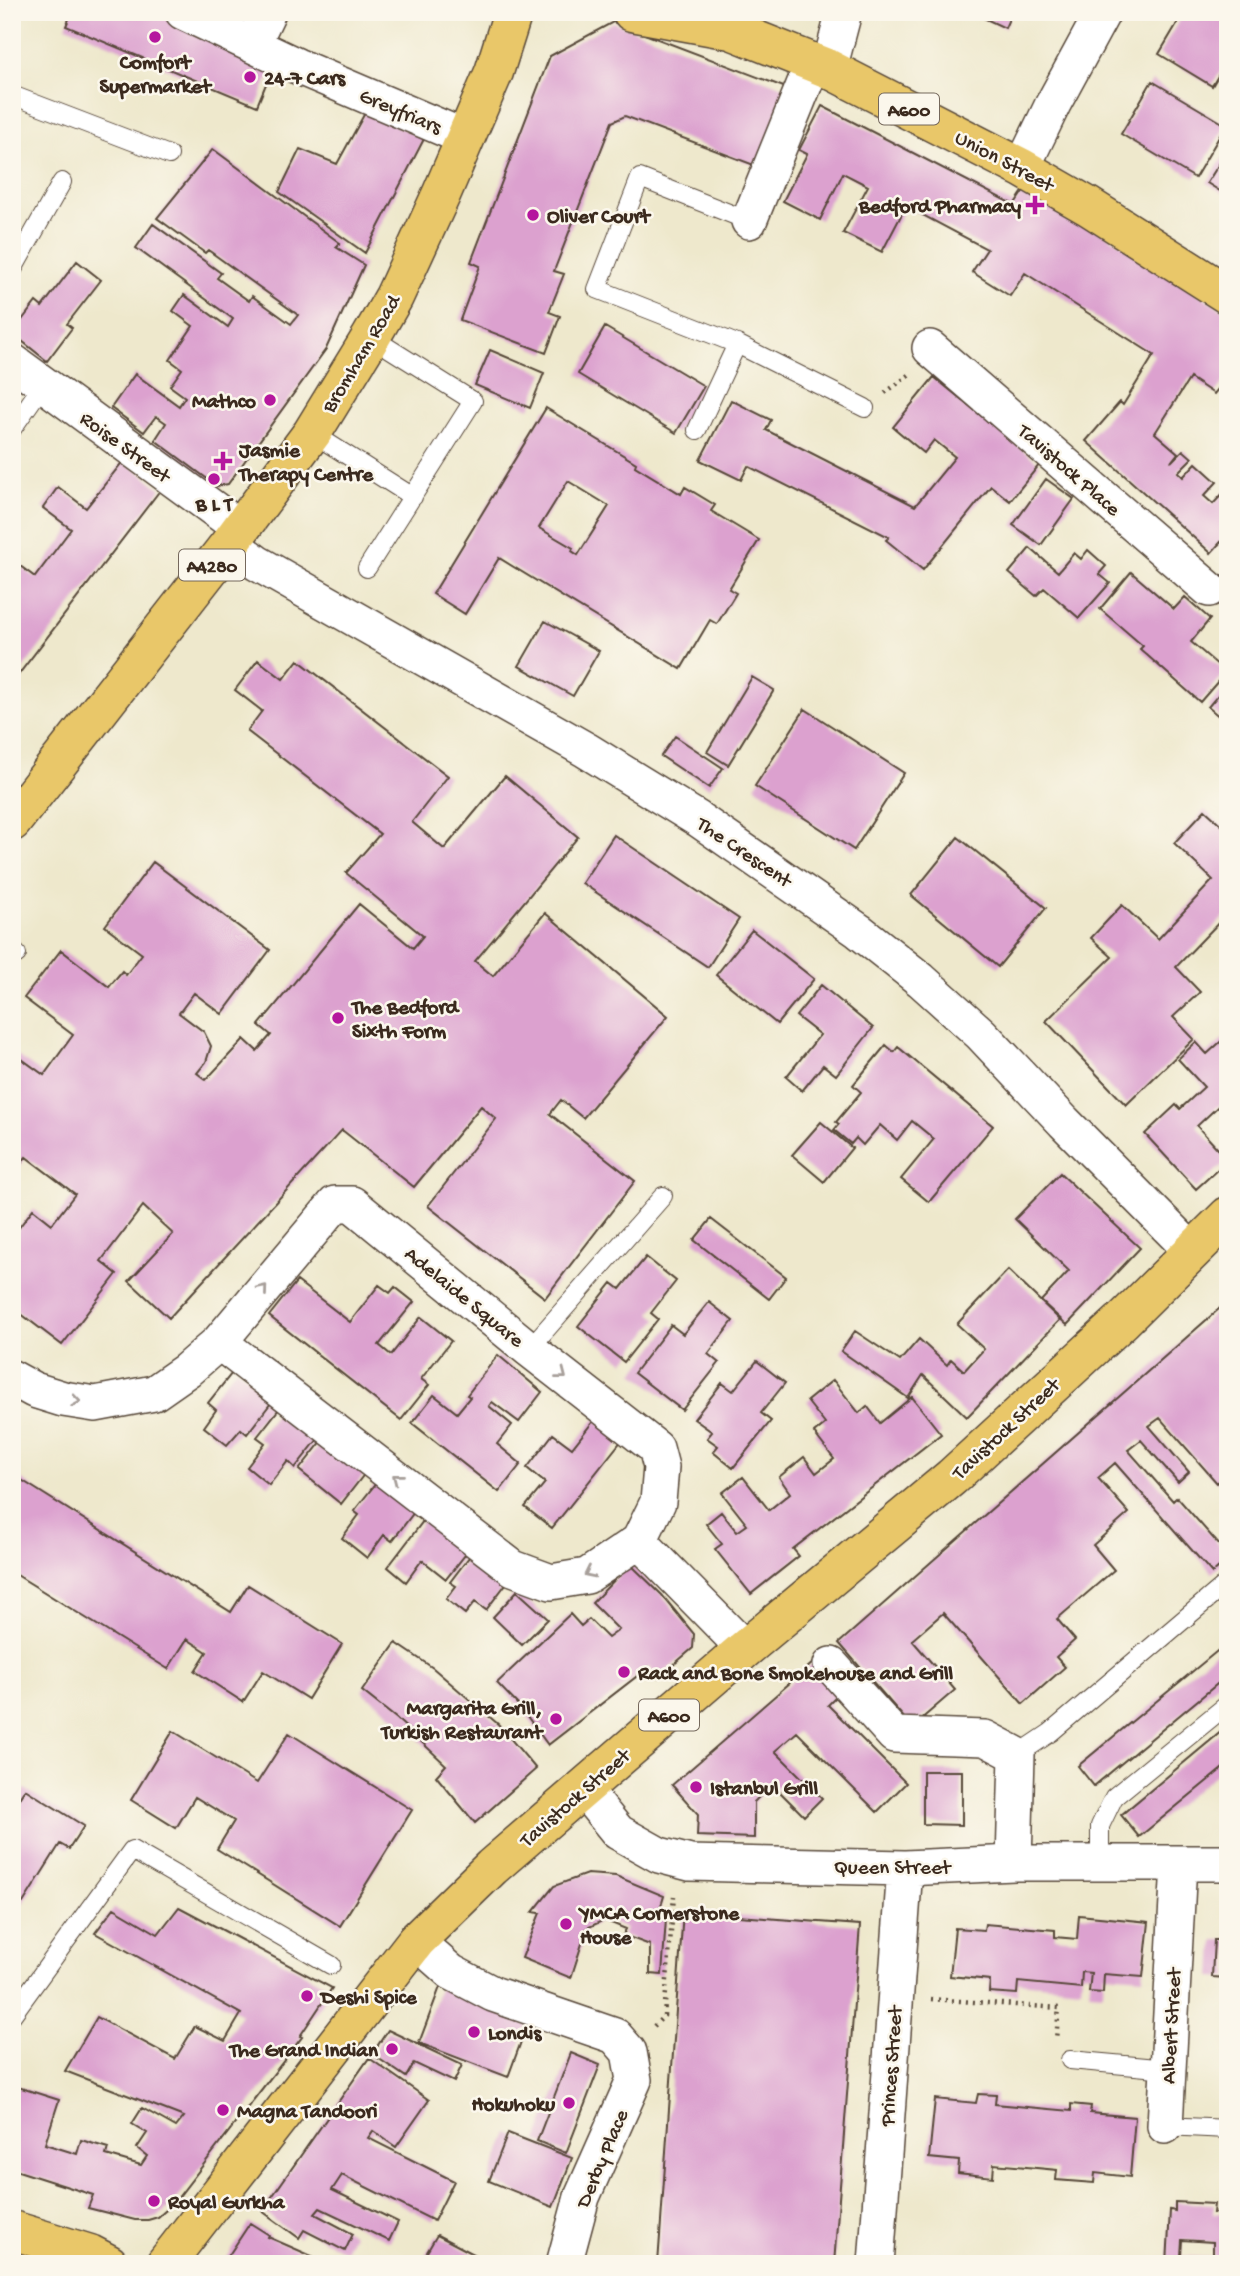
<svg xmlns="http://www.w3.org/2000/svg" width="1240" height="2276" font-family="'Gochi Hand',sans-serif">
<rect width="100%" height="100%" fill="#fbf7ec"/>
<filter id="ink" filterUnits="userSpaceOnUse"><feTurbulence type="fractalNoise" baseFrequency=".0143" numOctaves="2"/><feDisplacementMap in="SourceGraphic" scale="14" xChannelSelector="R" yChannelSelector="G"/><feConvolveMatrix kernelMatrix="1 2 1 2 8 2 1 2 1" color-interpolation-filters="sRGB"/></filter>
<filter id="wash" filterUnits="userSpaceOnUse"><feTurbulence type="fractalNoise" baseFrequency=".00686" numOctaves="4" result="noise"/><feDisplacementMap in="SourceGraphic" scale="28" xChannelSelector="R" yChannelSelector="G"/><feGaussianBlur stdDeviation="1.57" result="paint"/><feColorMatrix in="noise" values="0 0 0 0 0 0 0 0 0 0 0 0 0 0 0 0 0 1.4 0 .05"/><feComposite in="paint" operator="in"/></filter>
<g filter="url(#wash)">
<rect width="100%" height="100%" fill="#eee8cc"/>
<g id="blocks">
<path fill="#dca1cf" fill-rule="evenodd" d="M72,12H156L275,62L257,106L66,26Z
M971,12H1012L1005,28Z
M1184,12H1228V59L1212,86L1159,54Z
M613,22L789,89L759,167L625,116L612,122L554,271L564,274L549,312L560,316L546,353L460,320L480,266L471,262L550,56Z
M1152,81L1226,125L1195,178L1121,134Z
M822,106L1014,205L1028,184L1228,313V377L1214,394L1190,378L1155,433L1178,453L1171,462L1183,450L1192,458L1178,472L1183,477L1196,463L1217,482L1204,496L1213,504L1228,488V534L1211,553L1086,441L1120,402L1123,405L1154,355L1025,273L1010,296L972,272L987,249L906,206L882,252L843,233L868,186L843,173L820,220L783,201L807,154L799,150Z
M366,111L424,139L365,253L279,192L300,149L337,164Z
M213,149L340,243L336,247L364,265L326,349L228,484L217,486L155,440L166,423L156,416L144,432L111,408L135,374L179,406L185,397L170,386L182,369L170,360L193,326L173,311L184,295L228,327L233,319L136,248L153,224L221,273L217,278L249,301L252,296L291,324L298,315L208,250L205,253L157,218Z
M1224,156L1228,158V196L1207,183Z
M77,261L101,280L67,324L72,328L47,361L12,333L36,302L42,307Z
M605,327L704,386L676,433L578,374Z
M490,350L544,373L530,408L475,385Z
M934,377L1040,464L1010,501L991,486L923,570L886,540L889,537L748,466L741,480L700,460L731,400L771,420L766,430L915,506L955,457L934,440L924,453L893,427Z
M546,408L636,463L635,466L681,494L685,487L715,505L711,511L759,540L729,589L736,593L717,624L710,620L681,669L499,558L465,614L433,594ZM568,481L609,506L578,555L572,551L573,548L539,528Z
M124,460L161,489L12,683V560L35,577L71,529L43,508L58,487L86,508Z
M1046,479L1074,499L1041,545L1013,525Z
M1030,548L1058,572L1074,553L1081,559L1088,550L1106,566L1099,574L1110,583L1079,618L1044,588L1036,596L1009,573Z
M1131,572L1174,609L1185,597L1210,619L1191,642L1226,672L1200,702L1140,649L1143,646L1100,609Z
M545,621L599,651L573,696L519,666Z
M258,660L283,679L298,660L448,776L412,822L444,849L505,776L578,837L475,961L493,976L545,913L668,1016L583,1118L561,1100L550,1114L635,1181L545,1298L428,1206L496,1119L481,1106L414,1187L342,1130L169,1318L129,1281L173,1234L143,1206L101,1261L117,1274L62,1345L12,1307V1237L33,1209L52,1224L75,1194L26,1157L12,1175V1052L44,1075L73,1035L24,998L61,950L109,987L122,971L126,975L142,954L105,926L153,862L270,950L222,1014L194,993L179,1013L204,1032L211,1046L206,1062L197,1073L206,1080L244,1039L257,1051L271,1035L259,1025L359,904L413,948L423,936L346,873L380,834L247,731L262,711L235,690Z
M752,677L774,690L728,765L707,752Z
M1228,683V724L1208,707Z
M805,709L904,773L854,850L755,786Z
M675,736L723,768L709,788L661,756Z
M1205,810L1228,831V913L1176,967L1200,992L1173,1017L1194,1039L1126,1105L1046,1021L1112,957L1091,938L1122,905L1158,939L1213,880L1174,843Z
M614,835L739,919L708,967L582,883Z
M958,837L1046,908L998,967L911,895Z
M752,930L814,979L777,1024L716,975Z
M821,985L873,1028L836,1075L823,1065L802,1091L786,1077L820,1035L796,1016Z
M1228,1035V1097L1197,1126L1228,1160L1196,1189L1145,1134L1176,1105L1180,1109L1204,1087L1178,1059L1196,1042L1207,1054Z
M886,1045L894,1052L898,1047L993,1126L929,1202L901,1179L934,1139L912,1121L897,1140L880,1125L863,1145L856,1138L851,1144L834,1130L839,1124L836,1122L861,1092L853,1085Z
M821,1122L852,1148L824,1182L792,1155Z
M1060,1173L1140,1248L1067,1325L1041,1301L1069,1271L1015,1219Z
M711,1219L786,1277L769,1299L694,1240Z
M646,1257L676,1281L651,1313L658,1319L624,1362L578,1326L612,1283L620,1289Z
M1008,1270L1060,1320L967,1417L923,1375L908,1398L841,1351L855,1331L900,1361L919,1339L947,1365L951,1359L964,1371L984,1349L957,1324Z
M297,1281L350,1322L379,1285L390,1293L395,1287L414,1302L379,1345L391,1355L421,1317L451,1341L421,1379L429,1385L401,1420L269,1316Z
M1228,1301V1473L1217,1483L1160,1418L1149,1426L1189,1472L1178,1482L1141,1440L1128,1450L1173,1501L1177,1497L1228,1555V1559L1212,1573L1115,1463L1098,1478L1129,1513L1093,1545L1114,1570L1057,1619L1075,1640L1056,1657L1065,1667L1023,1704L943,1613L912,1640L955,1690L912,1727L839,1643Z
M709,1302L733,1321L708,1354L719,1363L682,1410L634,1373L671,1325L683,1334Z
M498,1355L542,1392L519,1422L492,1402L489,1406L512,1425L497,1444L521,1464L499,1492L412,1423L434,1395L457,1413L470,1397L467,1395Z
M757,1361L785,1383L761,1413L771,1421L733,1468L713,1452L718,1446L707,1438L712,1432L694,1419L722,1383L733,1391Z
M236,1368L274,1399L247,1434L241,1429L227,1445L204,1427L216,1410L208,1403Z
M833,1380L859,1413L867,1406L880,1423L912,1397L941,1434L793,1549L799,1556L751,1594L715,1549L722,1544L706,1524L721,1512L737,1532L747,1525L722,1493L743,1477L769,1510L790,1493L779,1477L804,1457L816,1473L834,1459L814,1433L825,1424L807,1401Z
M283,1404L322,1434L295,1468L288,1461L269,1485L247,1467L265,1443L257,1437Z
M595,1419L622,1440L552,1528L525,1507L545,1483L527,1468L553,1434L572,1448Z
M327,1435L369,1468L341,1504L299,1470Z
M12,1474L231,1612L248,1585L342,1644L308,1699L263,1671L243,1702L195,1671L207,1652L187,1639L168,1669L12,1572Z
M381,1477L418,1507L392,1541L384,1535L367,1558L342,1538L359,1515L354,1511Z
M430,1512L472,1546L446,1579L422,1560L406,1582L388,1567Z
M476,1548L512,1576L486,1610L475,1602L465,1614L446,1599L456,1586L450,1582Z
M630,1564L662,1595L694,1634L693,1648L658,1678L649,1667L548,1745L521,1708L497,1683L570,1614L581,1626L589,1619L608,1638L619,1630L592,1603Z
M517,1591L548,1619L522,1645L493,1617Z
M1228,1642V1675L1094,1786L1078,1766Z
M396,1643L433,1668L499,1725L536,1769L475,1823L436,1776L446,1765L397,1719L362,1691Z
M813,1663L840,1693L828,1705L906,1783L877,1812L797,1732L775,1751L822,1798L804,1816L772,1784L754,1802V1838L697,1836L698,1814L672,1785Z
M1228,1726V1764L1139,1837L1121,1815Z
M173,1731L257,1783L289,1733L412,1810L340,1926L217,1849L234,1821L195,1797L176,1828L131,1800Z
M923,1771H962V1825L923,1824Z
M25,1789L84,1826L69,1849L60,1844L23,1903L12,1906V1810Z
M587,1874L616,1876L664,1896L658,1916L666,1919L662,1975L650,1974V1945L623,1935L626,1929L604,1920L587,1928L571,1978L522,1958L540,1913L533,1912L554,1886Z
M179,1907L332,1988L300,2036L302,2037L173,2204L158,2217L148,2220H135L88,2208L93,2195L12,2169V2085L59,2100L45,2144L77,2154L81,2140L108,2148L106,2155L141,2165L147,2156L137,2148L147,2133L132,2124L142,2108L176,2127L184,2117L65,2071L97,2017L175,2059L195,2026L225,2041L241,2014L95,1933L114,1908L158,1934Z
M683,1912L860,1925L834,2264H658Z
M1079,1915L1149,1922L1143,1977L1104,1974L1103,1993L1089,1992L1091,1973L1082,1972L1081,1988L1018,1982L1017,1994L989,1992L990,1980L950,1976L955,1928L984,1930L985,1924L1055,1930V1937L1077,1939Z
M1214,1940H1228V1978L1212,1977Z
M440,1987L529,2020L508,2077L419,2043Z
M388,2030L462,2065L454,2082L414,2063L406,2077L372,2054Z
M571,2053L600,2065L566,2153L537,2141Z
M369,2058L429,2100L396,2147L373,2131L368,2138L454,2181L434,2221L342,2175L332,2190L398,2222L389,2241L320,2208L315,2214L353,2234L345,2251L304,2230L299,2238L262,2211Z
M978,2094L996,2095L995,2104L1071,2111V2104L1091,2106L1090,2113L1135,2117L1130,2177L1095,2173L1094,2183L1056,2180L1057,2170L994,2164L993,2177L958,2173L959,2161L929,2158L935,2099L976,2103Z
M508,2133L572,2158L553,2207L489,2181Z
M1175,2202L1214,2204L1213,2213L1228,2214V2264H1167L1170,2210L1175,2211ZM1182,2240L1213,2242V2258L1181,2256Z
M250,2223L269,2235L268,2237L330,2264H223Z
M437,2235L493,2264H420Z"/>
</g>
</g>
<g filter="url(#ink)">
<use href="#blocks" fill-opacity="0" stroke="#564638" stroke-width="2"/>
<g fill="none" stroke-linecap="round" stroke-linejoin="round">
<g stroke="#564638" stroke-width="20">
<path id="lane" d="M12,95L169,155
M749,221L640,178L597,289L737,344L865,408
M12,271L62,182
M12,429L42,386
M697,430L737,344
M312,433L413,497
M367,568L473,401L371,337
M12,950L17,954
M529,1349L663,1196
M1017,1755L1050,1733L1228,1582
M1100,1863V1826L1114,1797L1228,1704
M12,2015L132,1850L331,1965
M1070,2060L1168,2069
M1165,2126L1228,2129"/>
</g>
<g stroke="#564638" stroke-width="38">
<path id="street" d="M183,12L297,66L466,138
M253,43L268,12
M829,69L844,12
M1022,168L1053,104L1103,12
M749,221L813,63
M930,348L1209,589
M12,361L240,528
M230,543L257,563L586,750L698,819L859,931L921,980L981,1034L1064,1122L1191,1250
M12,1378L34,1390L63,1399L95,1404L154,1393L187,1370L219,1342L335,1204H352L529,1349L656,1448L661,1467L658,1502L639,1541L587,1576L551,1582L513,1568L219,1342
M639,1541L745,1649
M831,1665L894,1735L985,1738L1017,1755L1014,1863
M583,1789L618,1832L659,1855L690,1863L905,1868L1014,1863H1228
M416,1941L451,1972L493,1994L615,2036L629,2052L634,2080L582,2197L564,2264
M1165,2126L1179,1863
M876,2264L905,1868"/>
</g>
<g stroke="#564638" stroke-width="41">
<path id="primary" d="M632,12L731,30L829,69L1022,168L1088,206L1228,295
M12,822L230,543L312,433L371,337L394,297L441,195L494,72L513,12
M12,2230L90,2254L109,2264
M165,2264L416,1941L492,1867L745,1649L952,1477L1122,1321L1228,1216"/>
</g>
<path stroke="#564638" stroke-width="4.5" stroke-dasharray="2 5" stroke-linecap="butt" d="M885,393L909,375
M931,1999L1059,2008L1056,2039
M654,2026L664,2016L674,1896"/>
<use href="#lane" stroke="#fff" stroke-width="18"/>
<use href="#street" stroke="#fff" stroke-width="35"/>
<use href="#primary" stroke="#e9c769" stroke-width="38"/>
</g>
<defs><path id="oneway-chevron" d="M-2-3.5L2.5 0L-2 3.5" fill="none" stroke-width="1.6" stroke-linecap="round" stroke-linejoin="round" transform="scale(1.75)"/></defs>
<g stroke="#a79f9a">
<use href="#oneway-chevron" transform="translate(263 1289) rotate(-50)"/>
<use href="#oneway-chevron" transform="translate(562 1375) rotate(38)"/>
<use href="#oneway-chevron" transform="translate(76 1401) rotate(8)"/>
<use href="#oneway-chevron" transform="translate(397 1478) rotate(-142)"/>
<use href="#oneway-chevron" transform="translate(589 1573) rotate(154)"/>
</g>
</g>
<g fill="#b5179e" stroke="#fbf7ec" stroke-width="2.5">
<circle cx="155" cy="37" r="7"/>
<circle cx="250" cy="77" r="7"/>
<path d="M1031.5 194.5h7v7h7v7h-7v7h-7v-7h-7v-7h7z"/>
<circle cx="533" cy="215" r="7"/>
<circle cx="270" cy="400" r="7"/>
<path d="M219.5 450.5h7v7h7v7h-7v7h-7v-7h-7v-7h7z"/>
<circle cx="214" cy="479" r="7"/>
<circle cx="338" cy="1018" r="7"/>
<circle cx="624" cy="1672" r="7"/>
<circle cx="556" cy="1719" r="7"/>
<circle cx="696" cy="1787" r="7"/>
<circle cx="566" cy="1924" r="7"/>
<circle cx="307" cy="1996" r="7"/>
<circle cx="474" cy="2032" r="7"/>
<circle cx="392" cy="2049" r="7"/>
<circle cx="569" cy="2103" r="7"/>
<circle cx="223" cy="2110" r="7"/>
<circle cx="154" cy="2201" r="7"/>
</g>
<g text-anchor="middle" stroke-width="5" stroke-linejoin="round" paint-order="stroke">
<g fill="#fbf7ec" stroke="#75685c" stroke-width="2">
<rect x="879" y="93.5" width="60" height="31" rx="5"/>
<rect x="179" y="549.5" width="66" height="31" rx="5"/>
<rect x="639" y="1699.5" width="60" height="31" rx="5"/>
</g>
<g font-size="19" font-weight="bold" fill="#3b2a1e">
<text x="909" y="116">A600</text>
<text x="212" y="572">A4280</text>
<text x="669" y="1722">A600</text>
</g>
<g font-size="21" font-weight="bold" fill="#3b2a1e" stroke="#fbf7ec" text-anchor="start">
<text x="155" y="68" text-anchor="middle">Comfort<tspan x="155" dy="24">Supermarket</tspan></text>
<text x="264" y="84">24-7 Cars</text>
<text x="1021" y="212" text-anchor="end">Bedford Pharmacy</text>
<text x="547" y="222">Oliver Court</text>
<text x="256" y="407" text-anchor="end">Mathco</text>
<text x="239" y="456">Jasmie<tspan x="239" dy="24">Therapy Centre</tspan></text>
<text x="214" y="510" text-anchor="middle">B L T</text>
<text x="352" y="1013">The Bedford<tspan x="352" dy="24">Sixth Form</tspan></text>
<text x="638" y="1679">Rack and Bone Smokehouse and Grill</text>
<text x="542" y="1714" text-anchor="end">Margarita Grill,<tspan x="542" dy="24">Turkish Restaurant</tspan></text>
<text x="710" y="1794">Istanbul Grill</text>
<text x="580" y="1919">YMCA Cornerstone<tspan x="580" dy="24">House</tspan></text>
<text x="321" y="2003">Deshi Spice</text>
<text x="488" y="2039">Londis</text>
<text x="378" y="2056" text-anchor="end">The Grand Indian</text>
<text x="555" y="2110" text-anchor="end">Hokuhoku</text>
<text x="237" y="2117">Magna Tandoori</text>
<text x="168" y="2208">Royal Gurkha</text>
</g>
<g font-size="21" fill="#3b2a1e" stroke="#fbf7ec">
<text transform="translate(401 110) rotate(23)" y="7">Greyfriars</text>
<text transform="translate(1005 160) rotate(28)" y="7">Union Street</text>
<text transform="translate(360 353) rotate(-59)" y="7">Bromham Road</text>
<text transform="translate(126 446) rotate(36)" y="7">Roise Street</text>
<text transform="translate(1070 469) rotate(41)" y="7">Tavistock Place</text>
<text transform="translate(745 851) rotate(34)" y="7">The Crescent</text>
<text transform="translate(465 1296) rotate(39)" y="7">Adelaide Square</text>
<text transform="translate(1005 1428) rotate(-43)" y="7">Tavistock Street</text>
<text transform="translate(574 1797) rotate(-41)" y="7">Tavistock Street</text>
<text x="892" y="1873">Queen Street</text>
<text transform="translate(1170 2026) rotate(-87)" y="7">Albert Street</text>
<text transform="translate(890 2066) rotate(-86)" y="7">Princes Street</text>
<text transform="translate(601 2158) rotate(-67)" y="7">Derby Place</text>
</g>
</g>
<rect width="1240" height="2276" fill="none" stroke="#fbf7ec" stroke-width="42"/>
</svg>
